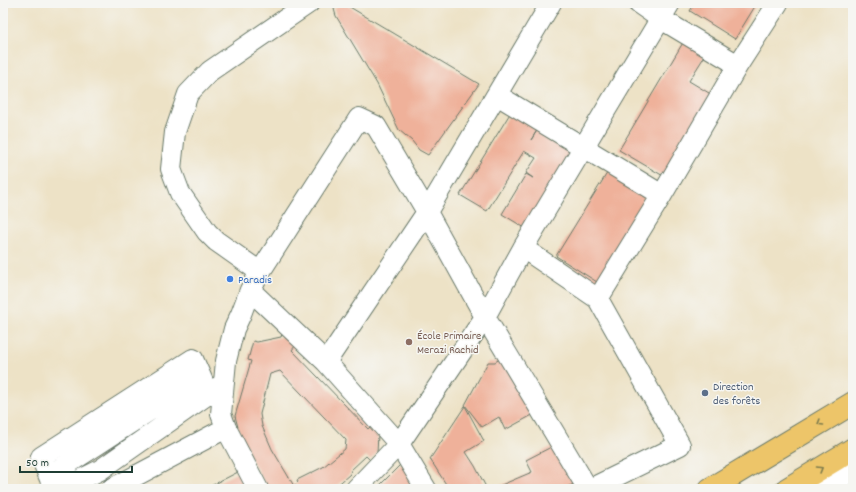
<svg xmlns="http://www.w3.org/2000/svg" width="856" height="492" font-family="Dekko,sans-serif">
<rect width="100%" height="100%" fill="#f6f6f2"/>
<filter id="ink" filterUnits="userSpaceOnUse"><feTurbulence type="fractalNoise" baseFrequency=".025" numOctaves="2"/><feDisplacementMap in="SourceGraphic" scale="8" xChannelSelector="R" yChannelSelector="G"/><feConvolveMatrix kernelMatrix="1 2 1 2 8 2 1 2 1" color-interpolation-filters="sRGB"/></filter>
<filter id="wash" filterUnits="userSpaceOnUse"><feTurbulence type="fractalNoise" baseFrequency=".012" numOctaves="4" result="noise"/><feDisplacementMap in="SourceGraphic" scale="16" xChannelSelector="R" yChannelSelector="G"/><feGaussianBlur stdDeviation="0.9" result="paint"/><feColorMatrix in="noise" values="0 0 0 0 0 0 0 0 0 0 0 0 0 0 0 0 0 1.4 0 .05"/><feComposite in="paint" operator="in"/></filter>
<g filter="url(#wash)">
<rect width="100%" height="100%" fill="#ede2c6"/>
<g id="blocks">
<path fill="#efb19a" fill-rule="evenodd" d="M341,3H343L479,84L428,155L419,150L412,141L399,130L377,84L336,16L334,9Z
M695,3H757L735,39L690,11Z
M684,41L706,54L689,81L714,96L665,177L619,150Z
M514,107L541,124L531,140L541,124L577,146L525,228L502,214L526,174L533,178L526,173L536,158L524,151L487,211L460,195Z
M609,170L651,195L597,282L556,256Z
M282,334L295,346L292,350L368,429L371,426L378,434L377,453L370,460L366,456L351,470L350,474L333,489H268L251,459L239,431L235,416L251,361L248,360L253,341L257,342L281,337ZM280,371L346,440L345,449L323,467L297,480L298,482L294,486L272,449L262,426L260,414L270,374Z
M506,355L536,413L505,430L499,417L482,427L465,405L488,362H495Z
M465,406L484,441L466,452L475,466L487,489H449L430,459Z
M557,444L579,482L562,489H492L532,472L526,460Z
M405,460L423,489H376Z
M238,472L247,489H205Z"/>
</g>
</g>
<g filter="url(#ink)">
<use href="#blocks" fill-opacity="0" stroke="#677767" stroke-width="1"/>
<g fill="none" stroke-linecap="round" stroke-linejoin="round">
<g stroke="#677767" stroke-width="22">
<path id="minor" d="M638,3L661,19L738,65
M497,95L662,195
M523,248L598,299
M260,272L216,241L207,232L180,193L171,169L175,132L188,94L210,71L309,3
M250,290L241,314L234,329L226,361L221,414L226,428L258,489
M326,362L427,212L551,3
M49,476L201,377L206,389
M52,489L74,483L100,470L224,383
M54,489L41,457L193,359L201,377
M111,489L226,428
M356,489L399,444L485,317L523,248L670,3
M426,489L399,444L326,362L250,290L260,272L359,118L376,126L427,212L485,317L588,489
M590,489L680,445L598,299L662,195L738,65L778,3
M821,489L853,471"/>
</g>
<g stroke="#677767" stroke-width="24">
<path id="major" d="M710,489L853,403
M787,489L853,449"/>
</g>
<use href="#minor" stroke="#fff" stroke-width="20"/>
<use href="#major" stroke="#edc569" stroke-width="22"/>
</g>
<defs><path id="oneway-chevron" d="M-2-3.5L2.5 0L-2 3.5" fill="none" stroke-width="1.6" stroke-linecap="round" stroke-linejoin="round"/></defs>
<g stroke="#7c7a4c">
<use href="#oneway-chevron" transform="translate(820 423) rotate(149)"/>
<use href="#oneway-chevron" transform="translate(820 469) rotate(-31)"/>
</g>
</g>
<circle fill="#3f7fe0" stroke="#f6f6f2" stroke-width="1.5" cx="230" cy="279" r="4"/>
<circle fill="#8d6e63" stroke="#f6f6f2" stroke-width="1.5" cx="409" cy="342" r="4"/>
<circle fill="#5c6f8a" stroke="#f6f6f2" stroke-width="1.5" cx="705" cy="393" r="4"/>
<g text-anchor="middle" stroke-width="3" stroke-linejoin="round" paint-order="stroke">
<g font-size="12" fill="#366cbe" stroke="#f6f6f2" text-anchor="start">
<text x="238" y="283">Paradis</text>
</g>
<g font-size="12" fill="#785e54" stroke="#f6f6f2" text-anchor="start">
<text x="417" y="339">École Primaire<tspan x="417" dy="14">Merazi Rachid</tspan></text>
</g>
<g font-size="12" fill="#4e5e75" stroke="#f6f6f2" text-anchor="start">
<text x="713" y="390">Direction<tspan x="713" dy="14">des forêts</tspan></text>
</g>
</g>
<rect width="856" height="492" fill="none" stroke="#f6f6f2" stroke-width="16"/>
<path d="M20 466v6h112v-6" fill="none" stroke="#1f3d34" stroke-width="2"/>
<text x="26" y="466" font-size="12" fill="#1f3d34" stroke="#f6f6f2" stroke-width="3" paint-order="stroke">50 m</text>
</svg>
